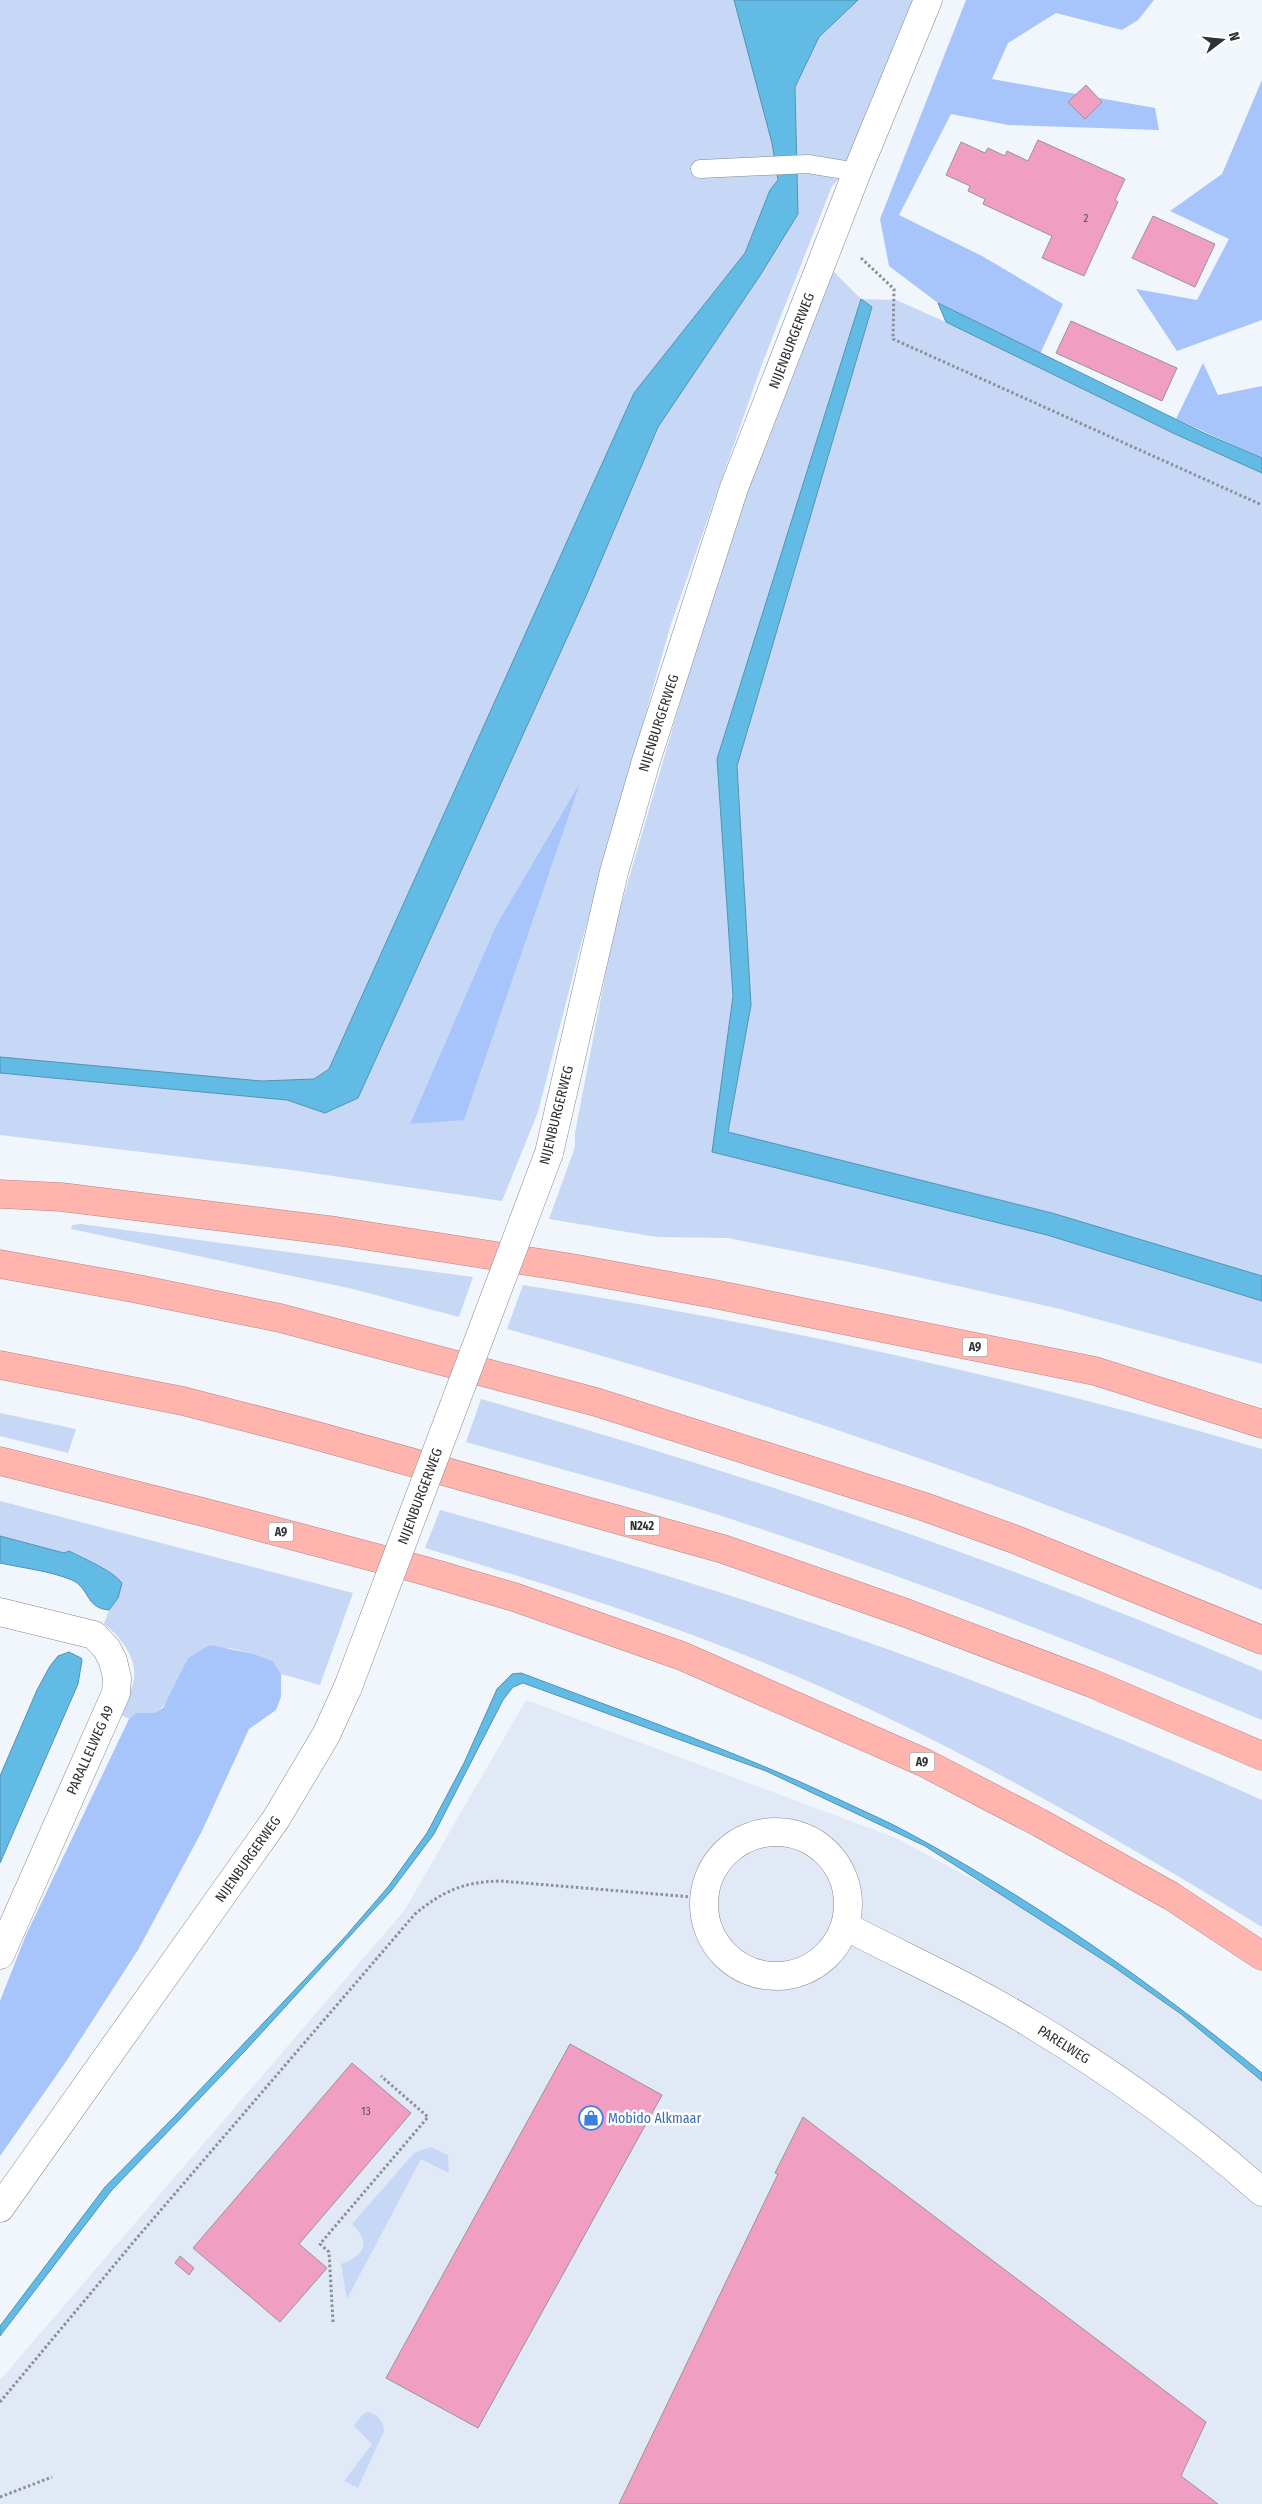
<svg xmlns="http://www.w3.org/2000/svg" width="1262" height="2504" font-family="'Fira Sans Condensed',sans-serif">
<rect width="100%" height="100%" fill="#f1f5fc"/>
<path fill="#e1e8f6" d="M526,1700L896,1838L1021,1905L1111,1965L1181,2014L1262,2081V2504H0V2380L404,1911Z"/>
<path fill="#c7d8f6" d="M0,0H734L736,3L772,143L778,180L770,190L745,253L634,393L329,1069L314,1079L261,1081L0,1057Z
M858,0H916L848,170L832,186L762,364L670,627L580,948L538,1112L502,1201L292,1170L0,1135V1073L287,1100L325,1113L358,1098L586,596L658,427L761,274L798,214L795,87L819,37Z
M833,271L861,299L896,300L946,322L1175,434L1262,473V1276L1052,1213L728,1133L751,1005L737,766L872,308L861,300L717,759L733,996L712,1152L1047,1235L1262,1301V1364L1060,1309L864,1265L728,1238L657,1237L549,1219L575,1147V1133L614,930L686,682L764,441Z
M81,1224L473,1277L459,1317L353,1289L71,1229L72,1225Z
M523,1285C772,1324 1020,1378 1262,1449V1590C1015,1488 764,1399 507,1329Z
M481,1399C747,1474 1008,1562 1262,1671V1720C1095,1650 927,1584 755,1527C660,1495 562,1470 466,1442Z
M0,1413L76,1429L68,1453L0,1436Z
M0,1501L353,1593L320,1685L281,1674L273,1661L254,1654L229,1648L188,1658C182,1671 168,1709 154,1713C144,1716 138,1712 129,1719L117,1713C123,1702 133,1690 134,1678C137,1657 119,1635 104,1624L109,1610L118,1598L111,1573L69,1551L64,1553L0,1536Z
M440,1510C534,1536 628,1563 722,1593C905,1652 1086,1721 1262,1800V1927C1133,1848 1002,1771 865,1707C723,1640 574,1592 425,1548Z
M431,2147L448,2155L449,2173L421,2159L347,2299L341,2264C364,2256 372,2243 352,2224L414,2153Z
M368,2412C377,2414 384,2422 384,2431L358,2488L344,2481L372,2444L354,2426L363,2414Z"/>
<path fill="#a7c5fb" d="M966,0H1154L1138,20L1122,30L1056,13L1008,43L992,79L1155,108L1159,130L1008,125L951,114L899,215L982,256L1063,304L1040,354L938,303L889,266L880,219Z
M1262,80V320L1177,351L1136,289L1197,300L1229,239L1170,211L1222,174Z
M1203,363L1218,395L1262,386V458L1176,419Z
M580,783L464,1120L410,1124L496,926Z
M210,1645L254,1654L273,1661L281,1674V1697L276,1710L249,1729L202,1831L138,1950L65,2063L0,2156V2001L26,1935L129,1719L136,1713H154L163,1708L188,1658Z"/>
<path fill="#62bbe5" stroke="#5392b0" d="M734,0H858L819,37L795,87L798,214L761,274L658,427L586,596L358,1098L325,1113L287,1100L0,1073V1057L261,1081L314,1079L329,1069L634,393L745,253L770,190L778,180L772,143Z
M861,299L872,307L737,766L751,1005L728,1132L1052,1213L1262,1276V1301L1047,1235L712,1152L733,996L717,759Z
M938,303L1204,433L1262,458V473L1175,434L946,322Z
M0,1536L64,1553L69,1551C84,1559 112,1570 122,1583L118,1598L109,1610C85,1608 90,1588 72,1580C50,1571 23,1568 0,1563Z
M69,1652L81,1658L82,1660L78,1684L0,1863V1776L37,1690L50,1666L58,1656Z
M521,1673C627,1713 735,1751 838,1799C861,1810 885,1820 907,1832C1035,1901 1149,1981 1262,2073V2081L1181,2014L1111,1965L925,1846L766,1771L523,1683L513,1687L503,1700L434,1834L391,1891L244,2052L111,2191L0,2336V2326L105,2187L176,2115L344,1938L388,1887L427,1833L464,1763L497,1689L512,1674Z"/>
<path fill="#f09fc2" stroke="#9b9396" d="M1086,85L1102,102L1085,119L1068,102Z
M1038,140L1125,179L1115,200L1118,202L1084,276L1042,258L1052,236L983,204L985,199L968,191L970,186L946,175L961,142L985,153L988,148L1005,156L1007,151L1028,161Z
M1153,216L1215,244L1195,287L1132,258Z
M1071,321L1177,368L1162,401L1056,353Z
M570,2044L662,2095L478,2428L386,2378Z
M352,2063L411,2113L299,2244L327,2268L280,2322L193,2248Z
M803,2117L1206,2422L1181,2476L1218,2504H619L778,2174L775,2173Z
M180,2256L194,2268L189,2275L175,2263Z"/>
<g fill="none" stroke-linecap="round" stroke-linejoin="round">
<g stroke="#85888e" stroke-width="19">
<path id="service" d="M700,169L808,164L857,172"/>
</g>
<g stroke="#85888e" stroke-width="29">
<g id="minor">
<path id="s1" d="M549,1153L614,872L646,761L734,488L857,172L928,0"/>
<path d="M0,1612L94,1635L107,1649L113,1661L117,1678L116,1693L0,1955"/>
<circle cx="776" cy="1904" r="72"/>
<path id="s2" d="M845,1926C908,1959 973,1988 1033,2025C1114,2074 1191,2129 1262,2192"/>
<path id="s3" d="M0,2208L276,1819L326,1735L348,1687"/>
</g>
</g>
<g stroke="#b68682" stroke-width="29">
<path id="motorway" d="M0,1194L61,1197L336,1231L572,1268L714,1294L1095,1371L1262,1424
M0,1264L133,1288L280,1318L596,1402L922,1506L1014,1539L1262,1640
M0,1365L183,1401L303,1432L723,1549L906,1613L1091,1683L1262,1756
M0,1461L203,1512L422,1570L514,1597L682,1656L925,1763L1040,1823L1171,1896L1262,1956"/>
</g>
<path stroke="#8c8f94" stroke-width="3" stroke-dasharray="2.5 2.5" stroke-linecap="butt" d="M861,258L894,289L893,339L1262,505
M333,2322L329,2252L320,2244L428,2117L381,2076
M0,2402L136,2239L415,1914C443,1891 463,1882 500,1881L704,1898
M0,2497L52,2477"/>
<use href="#service" stroke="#fff" stroke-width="18"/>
<use href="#minor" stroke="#fff" stroke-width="28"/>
<use href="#motorway" stroke="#ffb4ad" stroke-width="28"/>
<g stroke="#85888e" stroke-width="29" stroke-linecap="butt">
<g id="minor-bridge">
<path id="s4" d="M348,1687L549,1153"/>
</g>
</g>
<use href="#minor-bridge" stroke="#fff" stroke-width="28"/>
</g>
<defs>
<g id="shop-ring" transform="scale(1.25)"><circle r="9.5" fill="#fff" stroke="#3f7fe0" stroke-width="1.5"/><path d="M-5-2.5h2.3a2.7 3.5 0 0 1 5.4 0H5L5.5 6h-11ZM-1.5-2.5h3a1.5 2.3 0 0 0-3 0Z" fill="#3f7fe0"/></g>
</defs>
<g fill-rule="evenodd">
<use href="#shop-ring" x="591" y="2118"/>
</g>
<g text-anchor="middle" stroke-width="5" stroke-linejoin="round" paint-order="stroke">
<g font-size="11" fill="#5f4c57">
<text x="1086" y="222">2</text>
<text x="366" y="2115">13</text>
</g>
<g fill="#fff" stroke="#6d6f70" stroke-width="1">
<rect x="962.5" y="1337.5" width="25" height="19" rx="4"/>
<rect x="624.5" y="1516.5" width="35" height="19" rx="4"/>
<rect x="268.5" y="1522.5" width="25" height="19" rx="4"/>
<rect x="909.5" y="1752.5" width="25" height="19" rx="4"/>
</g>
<g font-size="12" font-weight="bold" fill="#2f3133">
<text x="975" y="1351">A9</text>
<text x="642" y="1530">N242</text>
<text x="281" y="1536">A9</text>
<text x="922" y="1766">A9</text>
</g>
<g font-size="14" fill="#2f3133" stroke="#fff">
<text dy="5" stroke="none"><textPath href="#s1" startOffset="849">NIJENBURGERWEG</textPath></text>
<text dy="5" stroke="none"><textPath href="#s1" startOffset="444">NIJENBURGERWEG</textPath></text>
<text transform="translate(556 1115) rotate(-76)" y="5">NIJENBURGERWEG</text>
<text dy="5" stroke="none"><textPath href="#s4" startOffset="204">NIJENBURGERWEG</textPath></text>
<text transform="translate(90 1750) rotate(-66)" y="5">PARALLELWEG A9</text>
<text dy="5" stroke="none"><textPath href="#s3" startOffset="428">NIJENBURGERWEG</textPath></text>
<text dy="5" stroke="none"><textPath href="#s2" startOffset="249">PARELWEG</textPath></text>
</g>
<g font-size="14" fill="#366cbe" stroke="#fff" text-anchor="start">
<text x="608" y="2123">Mobido Alkmaar</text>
</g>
</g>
<g transform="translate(1222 40) rotate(74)" stroke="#ffffff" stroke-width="4" paint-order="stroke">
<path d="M0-4L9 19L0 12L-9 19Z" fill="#2f3133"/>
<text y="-8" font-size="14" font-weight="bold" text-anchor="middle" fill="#2f3133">N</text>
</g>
</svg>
